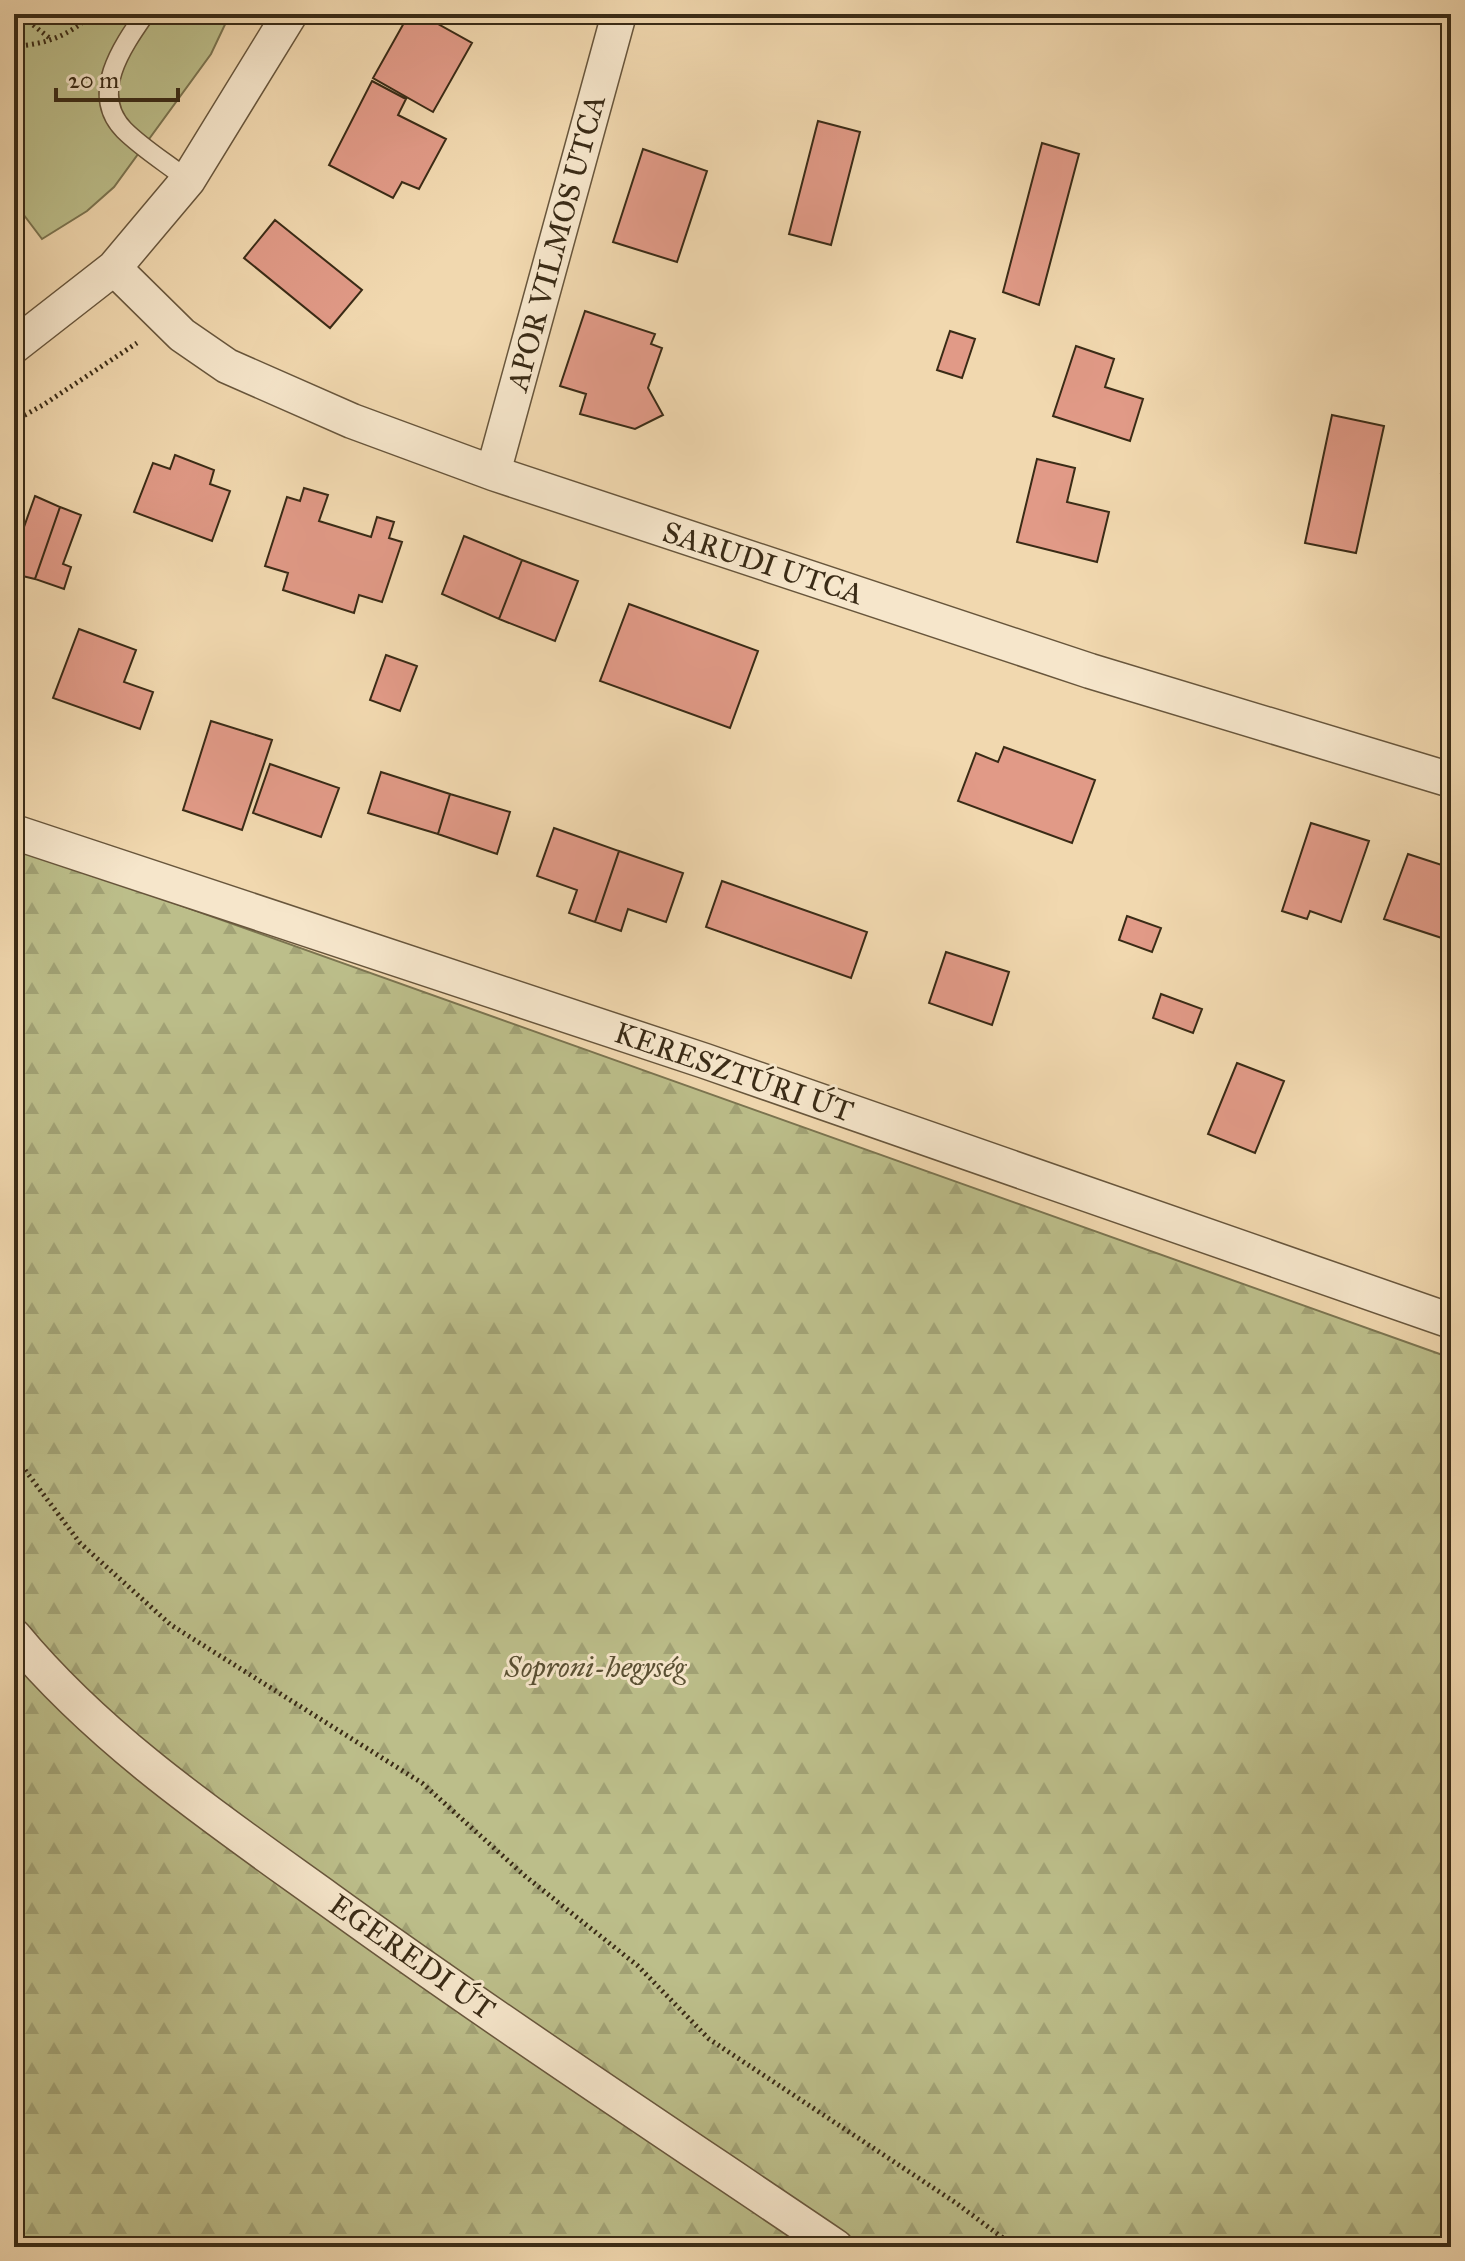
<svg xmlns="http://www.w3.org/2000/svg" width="1465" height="2261" font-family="'IM FELL Great Primer',serif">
<defs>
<pattern id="forest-firs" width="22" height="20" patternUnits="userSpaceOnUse" patternTransform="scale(2)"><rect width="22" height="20" fill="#bcbe8a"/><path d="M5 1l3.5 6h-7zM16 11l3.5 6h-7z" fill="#a2a376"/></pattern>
</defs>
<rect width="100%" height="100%" fill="#f1d8af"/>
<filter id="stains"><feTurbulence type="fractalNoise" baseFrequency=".0025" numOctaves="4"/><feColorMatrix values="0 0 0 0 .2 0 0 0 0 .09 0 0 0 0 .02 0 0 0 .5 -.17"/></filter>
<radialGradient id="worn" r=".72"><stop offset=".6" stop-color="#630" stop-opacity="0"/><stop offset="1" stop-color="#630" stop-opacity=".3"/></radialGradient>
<path fill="url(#forest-firs)" stroke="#7b7450" stroke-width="2" d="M14,846L1451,1358V2247H14Z"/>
<path fill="#bcbe8a" stroke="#7b7450" stroke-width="2" d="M14,14H230L211,54L114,187L87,211L42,239L14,202Z"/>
<path fill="#e19a87" stroke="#3a2b16" stroke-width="2" d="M409,14H420L472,43L433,112L373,78Z
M372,81L406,99L398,115L446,139L419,189L402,182L393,198L329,165Z
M818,121L860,132L831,245L789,234Z
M1042,143L1079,154L1039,305L1003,292Z
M643,149L707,171L677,262L613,242Z
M275,220L362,290L330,328L244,258Z
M585,311L655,334L651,344L662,348L648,388L663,415L635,429L580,414L586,394L560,386Z
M950,331L975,339L962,378L937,370Z
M1076,346L1114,359L1105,387L1143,399L1130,441L1053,416Z
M1332,415L1384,426L1356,553L1305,543Z
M1451,417V475L1441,473Z
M175,455L214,470L210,484L230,491L212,541L134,512L153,463L170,469Z
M1037,459L1075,468L1067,502L1109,512L1097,562L1017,542Z
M304,488L328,495L319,521L371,537L377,517L394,522L389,538L402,542L382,602L359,595L354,613L283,590L288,573L265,566L287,497L300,501Z
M35,496L60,507L35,579L14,574V555Z
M60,507L81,515L63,564L71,567L64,589L35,579Z
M464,536L522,560L499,619L442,594Z
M522,560L578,581L555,641L499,619Z
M629,604L758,651L730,728L600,681Z
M79,629L136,650L124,682L153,692L140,729L53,698Z
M386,655L417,666L400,711L370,700Z
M211,721L272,740L242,830L183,810Z
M1004,747L1095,780L1072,843L958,801L976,753L998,762Z
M270,764L339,788L321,837L253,813Z
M381,772L450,794L438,834L368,813Z
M450,794L510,812L497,854L438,834Z
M1311,823L1369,841L1341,922L1310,911L1307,919L1282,911Z
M554,828L619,851L595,922L569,913L577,890L537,876Z
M619,851L683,873L666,922L628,909L621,931L595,922Z
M1408,854L1451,868V941L1384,919Z
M722,881L867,932L851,978L706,927Z
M1127,916L1161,928L1152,952L1119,940Z
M946,952L1009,972L992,1025L929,1003Z
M1161,994L1202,1009L1193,1033L1153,1018Z
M1237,1063L1284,1081L1255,1153L1208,1134Z"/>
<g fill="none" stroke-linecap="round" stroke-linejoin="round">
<g stroke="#68563c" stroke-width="21">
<path id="lane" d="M145,14C122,47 89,94 124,130C143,149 168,164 188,180"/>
</g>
<g stroke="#68563c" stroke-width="37">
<path id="street" d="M114,268L182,335L227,366L352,421L493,473L1090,671L1451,780
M14,346L114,268L188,180L290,14
M493,473L619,14
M14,832L705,1061L1451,1321
M14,1636C101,1741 218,1820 328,1899C494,2019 666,2132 836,2247"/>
</g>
<path stroke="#3a2b16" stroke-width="5" stroke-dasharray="2 4" stroke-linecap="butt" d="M19,14L52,40
M14,46C46,45 69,35 93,14
M14,421L43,405L137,343
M14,1449L22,1466L80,1543L171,1625L422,1783L525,1876L638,1966L709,2039L956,2203L1015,2247"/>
<use href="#lane" stroke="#f6e6cb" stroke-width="18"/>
<use href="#street" stroke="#f6e6cb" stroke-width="34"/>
</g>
<g text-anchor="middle" stroke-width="6" stroke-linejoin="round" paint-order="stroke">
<g font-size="30" fill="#3a2b16" stroke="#f6e6cb">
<text transform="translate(556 243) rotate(-75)" y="10">APOR VILMOS UTCA</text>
<text transform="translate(763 563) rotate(18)" y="10">SARUDI UTCA</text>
<text transform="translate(734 1072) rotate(19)" y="10">KERESZTÚRI ÚT</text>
<text transform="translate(412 1957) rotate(35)" y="10">EGEREDI ÚT</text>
</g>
<g font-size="30" font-style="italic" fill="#5a5033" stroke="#f6e6cb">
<text x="595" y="1677">Soproni-hegység</text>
</g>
</g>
<rect width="1465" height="2261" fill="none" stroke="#f1d8af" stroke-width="48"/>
<rect x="16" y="16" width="1433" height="2229" fill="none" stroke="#3a2b16" stroke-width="4"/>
<rect x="24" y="24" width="1417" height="2213" fill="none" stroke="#3a2b16" stroke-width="2"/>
<path d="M56 88v12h122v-12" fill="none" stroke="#3a2b16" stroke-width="4"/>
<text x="68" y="88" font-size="24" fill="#3a2b16" stroke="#f6e6cb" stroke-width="6" paint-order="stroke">20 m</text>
<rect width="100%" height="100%" filter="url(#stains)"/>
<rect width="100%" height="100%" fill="url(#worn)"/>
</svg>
